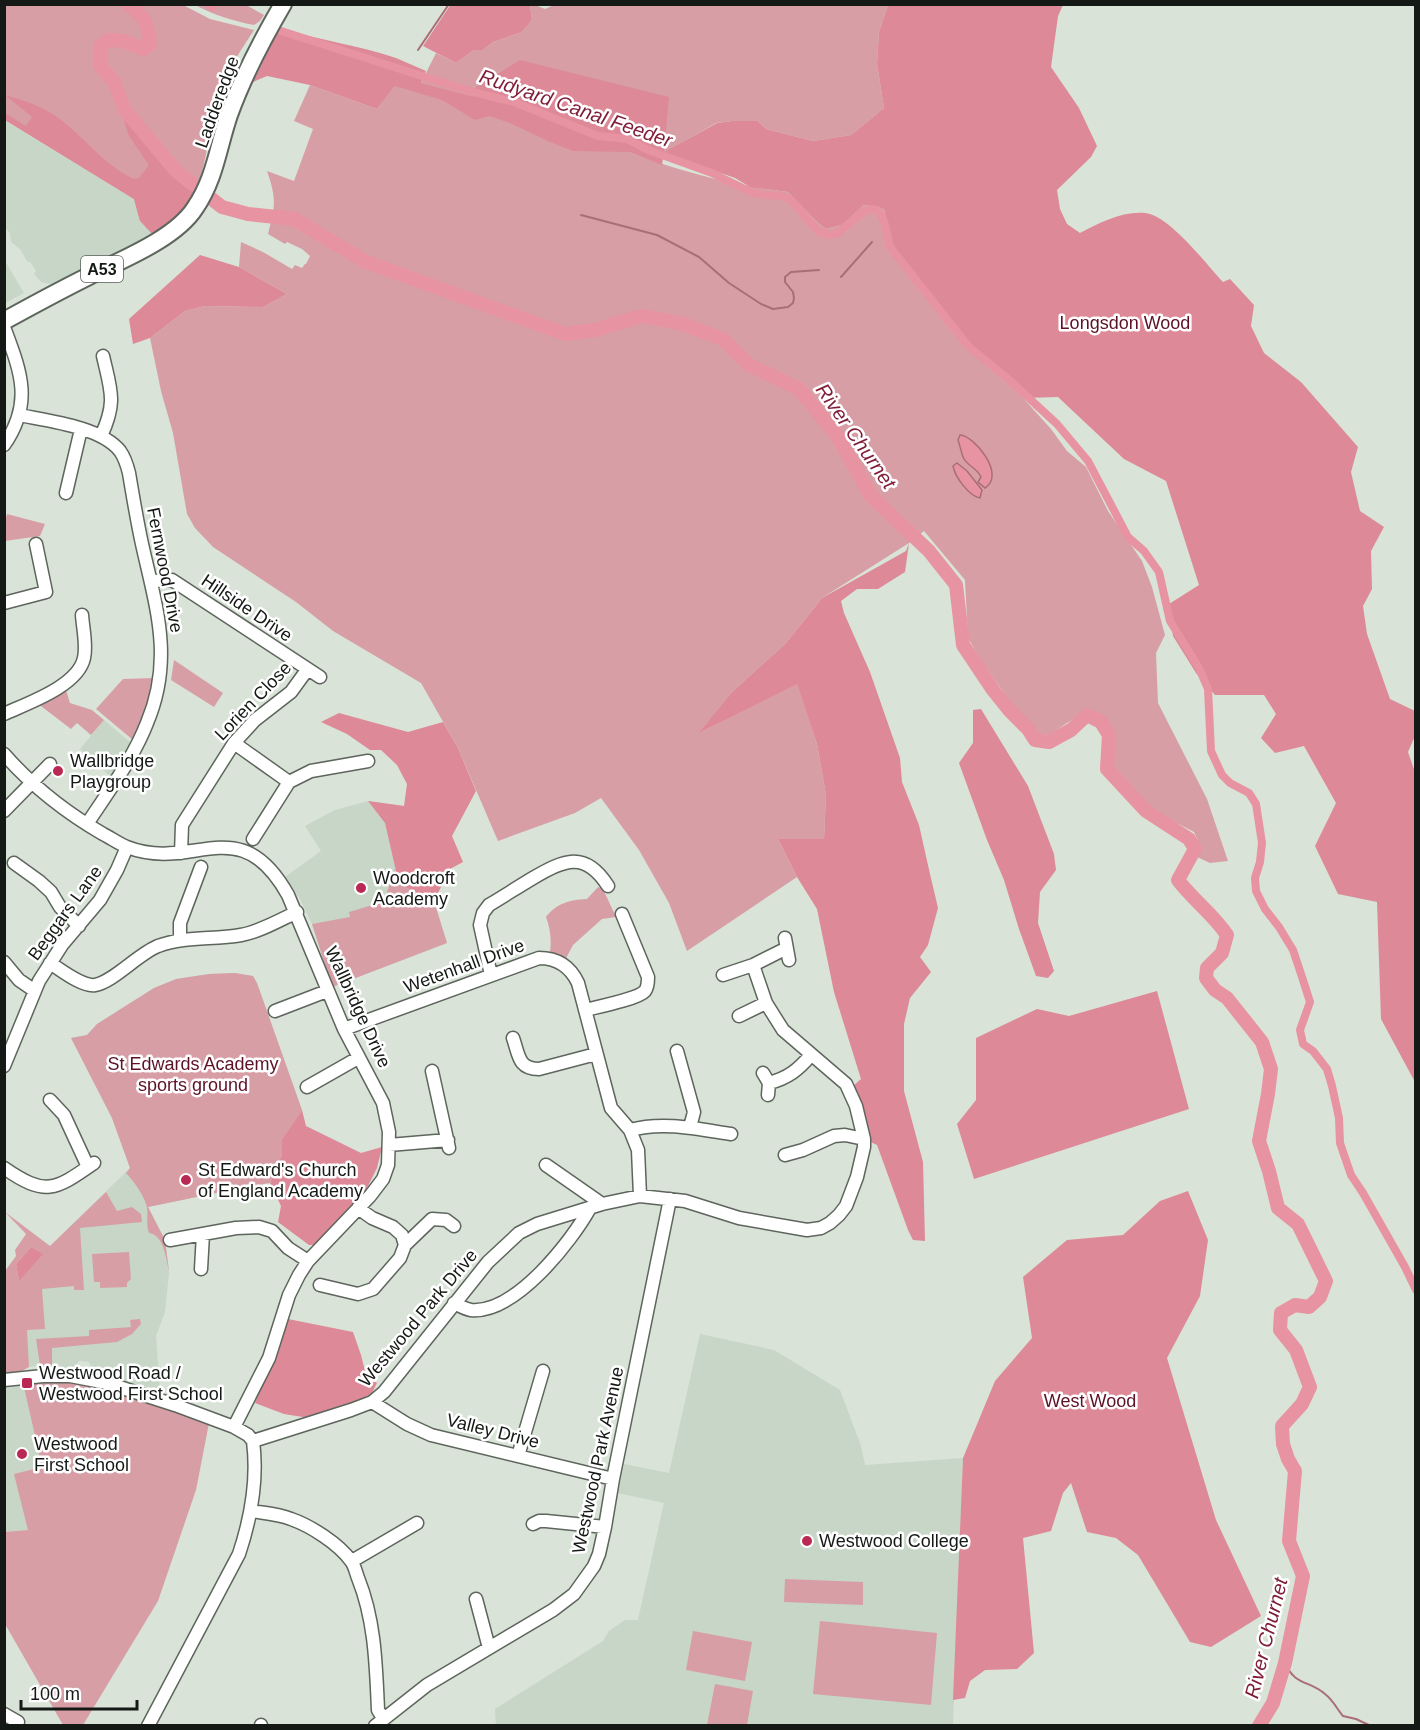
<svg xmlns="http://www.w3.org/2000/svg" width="1420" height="1730" font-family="Arial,sans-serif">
<rect width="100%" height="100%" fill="#d9e3d8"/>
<path fill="#c7d6c6" d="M4,120L134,199L140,221L153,235L51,284L41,282L34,274L36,271L31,263L27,261L20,249L11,242L10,233L5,228Z
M5,261L24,293L5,303H4Z
M104,720L130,742L111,777L80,749Z
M368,801L404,806L447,943L332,987L312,924L300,899L285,877L321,851L305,826L335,810Z
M235,973L253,976L257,983L302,1110L250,1186L148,1207L165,1240L169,1273L165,1312L156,1336L160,1391L93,1371L89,1362L79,1361L72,1370L48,1368L40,1365L29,1367L20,1372L5,1373L4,1285L11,1290L45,1251L130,1168L112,1118L71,1038L87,1035L97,1024L154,988L176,979L209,974Z
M700,1334L774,1350L840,1390L861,1446L865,1465L963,1458L953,1725L496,1726L495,1709L603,1641L609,1631L625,1620H638L664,1503L618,1493L624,1464L669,1473Z
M23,1383L42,1467L28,1530L5,1532L4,1385Z"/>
<path fill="#d89ea6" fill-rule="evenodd" d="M556,4L888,5L879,32L877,64L884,108L851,135L813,141L766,129L758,121H732L716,123L663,153L629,152C680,172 734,185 788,192L817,222L826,229L842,225L864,205L884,209L891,246L989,367L1023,398L1051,429L1067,451L1086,467L1108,511L1142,561L1152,587L1165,635L1156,653L1158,703L1207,799L1228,861L1210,863L1195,856L1198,841L1194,832L1152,810L1111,769L1113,732L1105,717L1089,711L1079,715L1049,735L1038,734L1009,700L980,659L968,638L965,580L924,531L909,543L822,598L786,643L732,692L701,732L797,683L817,744L826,795L824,839H778L797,877L687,951L669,903L639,850L601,798L575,813L498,841L458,748L421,683L333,631L296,602L213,547L195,528L187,514L173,433L161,391L150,338L185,311L205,306L263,307L287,294L239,267L241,242L263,252L292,269L295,265L302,268L305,264H306L310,256L302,249L287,242L285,244L268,234C275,206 277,200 267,171L294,181L313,129L294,121L310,85L377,109L401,78L421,83L436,53L456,63L474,50H483L493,42L522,32L532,20L530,5H535L545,9Z
M5,5H183L210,19L254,30C241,50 228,69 220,92C208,124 209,160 195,192L140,221L134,199L5,120Z
M195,5H246L264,15L260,21L254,25C233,21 214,15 195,5Z
M7,514L45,524L40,536L5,541V521Z
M174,660L223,693L214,707L171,680Z
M153,678L148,700L133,740L96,709L123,679Z
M65,687L70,703L92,710L104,720L91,735L77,723L71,729L37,703Z
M395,869L399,884L434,901L447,943L332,987L312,924L350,917L349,912L389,900L387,892Z
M598,887L603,889L616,917L602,919L573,945L563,964L549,958C552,944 551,930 546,917C557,903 569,900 587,899Z
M235,973L253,976L257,983L302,1110L282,1139V1154L270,1183L250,1186L148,1207L165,1240L169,1271C166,1259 164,1235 149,1233C146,1225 148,1217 147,1208C145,1196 134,1182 126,1173L130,1168L112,1118L71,1038L87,1035L97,1024L154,988L176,979L209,974Z
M106,1192L117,1211L132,1207L141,1214L142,1222L80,1228L84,1290H74V1286L42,1289L45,1329L27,1330L29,1367L20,1372L5,1373V1271L16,1256L15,1250L26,1234L5,1212L50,1246ZM31,1247L42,1254L19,1280L16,1264Z
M129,1252L131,1279L127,1283V1287L100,1288V1282H94L92,1254Z
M140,1319L141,1324L132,1334L117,1342L52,1348V1369L40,1365L36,1339L89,1336V1330L131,1327L130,1320Z
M82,1378L210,1418L196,1490L158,1601L83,1725H63L5,1624L4,1532L28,1530L14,1474L42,1467L23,1383Z
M785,1579L863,1582V1605L784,1602Z
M820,1621L937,1633L931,1705L813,1694Z
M693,1631L752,1642L745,1681L686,1670Z
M715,1684L753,1691L747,1725H707Z"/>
<path fill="#dd8997" d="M451,4L530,5L532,20L522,32L493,42L483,50H474L456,63L423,46Z
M888,5H1063L1058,16L1051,67L1079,108L1097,146L1091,157L1057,190L1060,209L1067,224L1080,233C1099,223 1122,211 1145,213C1169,215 1206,264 1223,282L1230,279L1254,305L1251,326L1264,353L1301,382L1358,447L1351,472L1360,511L1384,527L1371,551L1372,589L1363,606L1367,634L1390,699L1415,711V736L1408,752L1416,775L1415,1082L1381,1019L1377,902L1338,894L1315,846L1336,803L1304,746L1275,753L1261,738L1276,714L1264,695H1215L1196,673L1173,636L1169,604L1199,585L1166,481L1124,459L1058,397L1023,398L989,367L891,246L884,209L864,205L842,225L826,229L817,222L788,192L750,187L735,178L664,153L662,165L629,152L573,151L550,142L510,123L489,116L475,120L442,100L395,86L377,109L310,85L267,76L253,82L279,28C318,40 358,45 396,58C406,62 416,67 426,71L421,83L470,96L475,88L520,60L669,97L664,152L717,123L732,121H758L766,129L813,141L851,135L884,108L877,64L879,32Z
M5,95C22,100 42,106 57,117C85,137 101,163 134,179L139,178L149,165L129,136L121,111L173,174L195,192L178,217L153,235L140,221L134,199L5,120V113L26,126L32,117Z
M200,255L239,267L287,294L263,307L205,306L185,311L150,338L133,344L129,319Z
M909,543L905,572L878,589H857L841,601L844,613L870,672L900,758L902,782L919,825L930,874L938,908L928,945L920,957L931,972L910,998L904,1024V1091L923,1162L925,1241L913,1240L908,1230L877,1145L864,1139L853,1086L861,1079L834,992L817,909L797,877L778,839H824L826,795L817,744L797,684L699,733L732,692L786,643L822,598L906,551Z
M981,709L1028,786L1054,854L1056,870L1040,892L1038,923L1054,971L1048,978L1036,976L1019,929L1004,880L987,840L959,763L973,743V710Z
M339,713L408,732L443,722L458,748L476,791L452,836L463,862L450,869L434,901L399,884L385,823L368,801L404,806L407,784L397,765L381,750H370L347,734L321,722Z
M1157,991L1189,1109L974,1179L957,1124L976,1100V1038L1037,1009L1069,1016Z
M302,1110L306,1126L361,1153L382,1147L377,1168L366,1190L318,1245H309L278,1222L281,1206L270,1183L282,1154V1139Z
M1188,1191L1208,1240L1200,1296L1167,1358L1216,1520L1261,1616L1211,1647L1190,1642L1138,1555L1116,1538L1087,1532L1071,1483L1063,1493L1051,1531L1023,1538L1034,1653L1017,1669L985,1670L970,1681L965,1698L953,1700L963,1458L995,1381L1032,1338L1023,1277L1067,1240L1123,1235L1160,1201Z
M31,1247L43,1254L19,1281L16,1264Z
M288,1319L353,1332L361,1355L366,1375L377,1383L372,1393L360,1401L315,1419L284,1414L255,1403Z"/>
<path fill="#e893a1" stroke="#a96e77" stroke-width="1.5" d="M960,435C975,436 1006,475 985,488L978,482L981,477C977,468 968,466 964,459C961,453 960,445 958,440Z
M957,463L967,471L982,490L980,498C969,496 955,477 953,466Z"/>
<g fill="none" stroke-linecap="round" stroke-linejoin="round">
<path stroke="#a96e77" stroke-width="2" d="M418,50L449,4
M581,215L657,235L699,257L729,283L761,304L773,309L788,307L793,303L794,298L793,292L785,282V277L791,272L819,270
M841,277L872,242
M1285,1663C1295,1686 1309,1680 1325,1694C1333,1700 1337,1709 1343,1716L1356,1719L1371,1726"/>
<path stroke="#e893a1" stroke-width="8" d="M210,4L212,7
M278,30L469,91L514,102L598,136L627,139L648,150L712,173L751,192L764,195L781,196L791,200L818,231L829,235L838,233L864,211L871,209L878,210L884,221L890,247L969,347L1006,377L1057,424L1088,461L1128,537L1144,551L1159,572L1170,621L1199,668L1208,689L1211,751L1222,775L1230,783L1249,793L1256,804L1262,843L1260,862L1255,878L1256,891L1265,909L1279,927L1293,950L1303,980L1310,1002L1300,1030L1303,1044L1313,1051L1327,1069L1332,1086L1339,1118L1340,1143L1351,1175L1363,1193L1405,1267L1416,1290"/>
<path stroke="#e893a1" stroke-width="14" d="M128,4C144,17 149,23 150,44L143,49L124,41L109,40L100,46L101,67L115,83L124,109L176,171L222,207L248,214L294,219L366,262L566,334L595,330L642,316L683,324L723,339L749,365L799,389L838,437L871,496L929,551L956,585L963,645L993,690L1009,710L1028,729L1035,740L1049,742L1071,730L1087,715L1101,722L1109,735L1107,769L1146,811L1189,839L1195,849L1178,880C1193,900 1213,914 1227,935L1222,953L1207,968L1206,978L1215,990L1227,998L1262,1042L1271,1069L1268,1094L1259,1141L1269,1171L1278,1208L1298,1224L1326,1281L1320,1297L1309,1307L1295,1305L1281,1313L1280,1330L1296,1350L1310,1387L1302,1404L1282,1426L1283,1444L1288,1459L1295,1471L1289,1541L1303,1576L1285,1663L1273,1703L1259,1726"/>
<g stroke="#5d655c" stroke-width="15">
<path id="minor" d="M4,327C20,370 34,402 4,445
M19,415C49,421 101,427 120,451C125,458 127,465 129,473C133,497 137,521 142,544C156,607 174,659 147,723C133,759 108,792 87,824
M101,436C117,402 111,391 103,356
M66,493L81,429
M152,581L172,580L320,677
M4,603L46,592L36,544
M4,714C28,703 78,686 84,658C87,645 83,629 82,615
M234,743L289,782
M4,754C33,787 65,812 103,834C111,838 119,844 127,847C194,873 239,808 288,895L344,1029L383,1103L389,1132L388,1165L383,1179L370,1196L308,1261L299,1275L289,1295L269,1358L234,1427
M4,811L50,764
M253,839L289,782L311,771L368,761
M181,853L182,825L234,743L255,720L291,692L307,670
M14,863L39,881L51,892L60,907L79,926
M785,938L789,960
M180,940V923L201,867
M4,962L19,980L35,991
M50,963C61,970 82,987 95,985C113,982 138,954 158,946C185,936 213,940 241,935C259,932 280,920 297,912
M491,975L480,925L483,913L489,905C504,896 518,887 533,878C564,860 585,850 608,886
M723,975L753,965L785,949
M585,1010C597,1007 638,999 645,991C648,987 648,982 648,977L622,914
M275,1011L327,991
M739,1016L766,1003
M344,1029L539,958C557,958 570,966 578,983L611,1108L630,1130L638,1150L640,1196
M513,1038C519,1055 518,1069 539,1069L596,1054
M677,1051L694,1112L690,1127
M4,1066L39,981L62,945L100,900L117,870L127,847
M432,1071L449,1148
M763,1073L769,1083L768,1095
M769,1083C788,1078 798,1070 811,1055
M307,1087L358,1058
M50,1100L64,1115L88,1167
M630,1130C663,1121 698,1129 731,1134
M389,1145L448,1140
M785,1155L803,1150L834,1136L845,1135L864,1139
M546,1165L602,1204
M4,1168C46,1197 55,1190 94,1163
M358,1208L372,1218L393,1227L402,1235L405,1245
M170,1240L236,1228L259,1227L272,1231L288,1248L308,1261
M201,1269L203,1234
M320,1285L358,1294L373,1289L400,1258L405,1245L432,1219L446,1220L454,1226
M454,1303C460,1306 465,1309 471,1310C515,1314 571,1242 590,1208
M4,1380L43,1376H70L107,1383L175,1405L234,1427L248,1435L253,1441
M372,1402L407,1424L431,1435L613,1479
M253,1441L351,1410L372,1402L384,1392L488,1262L519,1233L537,1224L602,1204L640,1196L685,1201L739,1218L807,1230L821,1228L830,1223L839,1215L846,1206L857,1177L864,1147V1139L856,1106L846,1084L783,1030L766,1003L753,965
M518,1456L543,1371
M251,1511C264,1513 279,1514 291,1519C311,1526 339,1544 351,1561C355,1566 356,1573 358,1578C375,1620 376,1665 378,1710L383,1718
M533,1524L539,1521H546L605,1527
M352,1561L417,1523
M476,1599L489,1648
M4,1714L18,1722
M261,1725V1726
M148,1726L239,1554C251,1518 258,1479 253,1441
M375,1726L427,1685L553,1610L574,1594L594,1566L599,1554L605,1527L613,1479L670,1199"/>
</g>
<g stroke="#5d655c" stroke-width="20">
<path id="highway" d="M4,321C33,305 61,290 89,276C121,260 175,239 195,208C215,179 218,147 229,115C243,76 262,40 283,4"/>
</g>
<use href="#minor" stroke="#fff" stroke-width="12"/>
<use href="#highway" stroke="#fff" stroke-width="16"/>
</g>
<g fill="#b92954" stroke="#fff" stroke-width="2">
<circle cx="58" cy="771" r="6"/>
<circle cx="361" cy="888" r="6"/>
<circle cx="186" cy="1180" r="6"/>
<rect x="21" y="1377" width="12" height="12" rx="3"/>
<circle cx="22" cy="1454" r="6"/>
<circle cx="807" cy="1541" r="6"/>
</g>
<g text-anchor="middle" stroke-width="5" stroke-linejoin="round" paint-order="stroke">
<rect fill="#fff" stroke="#5b5e5b" stroke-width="1.5" x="81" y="256" width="42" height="26" rx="4.5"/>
<g font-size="16" font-weight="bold" fill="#151915">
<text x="102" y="275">A53</text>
</g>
<g font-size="18" fill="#151915" stroke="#fff">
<text transform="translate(217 102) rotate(-70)" y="6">Ladderedge</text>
<text transform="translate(165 570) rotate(79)" y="6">Fernwood Drive</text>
<text transform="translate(247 608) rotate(34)" y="6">Hillside Drive</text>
<text transform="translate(253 701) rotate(-46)" y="6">Lorien Close</text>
<text transform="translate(65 913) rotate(-54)" y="6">Beggars Lane</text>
<text transform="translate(464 966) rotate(-20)" y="6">Wetenhall Drive</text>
<text transform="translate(358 1007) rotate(65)" y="6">Wallbridge Drive</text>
<text transform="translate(418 1318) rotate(-50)" y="6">Westwood Park Drive</text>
<text transform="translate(493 1431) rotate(14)" y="6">Valley Drive</text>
<text transform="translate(598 1460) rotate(-78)" y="6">Westwood Park Avenue</text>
</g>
<g font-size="18" fill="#5c1127" stroke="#fff">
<text x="1125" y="329">Longsdon Wood</text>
<text x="193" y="1070">St Edwards Academy<tspan x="193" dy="21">sports ground</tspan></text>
<text x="1090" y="1407">West Wood</text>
</g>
<g font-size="18" fill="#151915" stroke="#fff" text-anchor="start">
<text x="70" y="767">Wallbridge<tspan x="70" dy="21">Playgroup</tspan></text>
<text x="373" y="884">Woodcroft<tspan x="373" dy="21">Academy</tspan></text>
<text x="198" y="1176">St Edward's Church<tspan x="198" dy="21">of England Academy</tspan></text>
<text x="39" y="1379">Westwood Road /<tspan x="39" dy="21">Westwood First School</tspan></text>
<text x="34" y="1450">Westwood<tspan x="34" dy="21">First School</tspan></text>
<text x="819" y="1547">Westwood College</text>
</g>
<g font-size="20" font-style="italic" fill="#7f1c38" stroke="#fff">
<text transform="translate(576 108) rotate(19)" y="7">Rudyard Canal Feeder</text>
<text transform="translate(856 436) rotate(55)" y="7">River Churnet</text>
<text transform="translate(1266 1638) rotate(-76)" y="7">River Churnet</text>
</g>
</g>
<rect width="1420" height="1730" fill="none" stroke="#151915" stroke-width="12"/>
<path d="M21 1700v9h116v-9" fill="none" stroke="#151915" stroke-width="3"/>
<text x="30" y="1700" font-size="18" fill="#151915" stroke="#ffffff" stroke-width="4.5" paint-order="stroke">100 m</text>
</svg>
